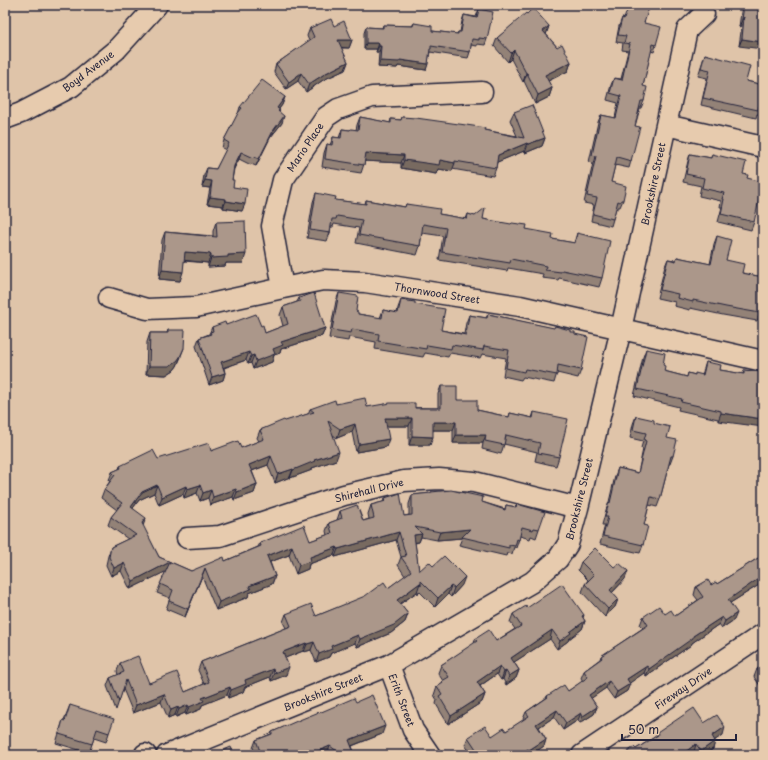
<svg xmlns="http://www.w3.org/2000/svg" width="768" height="760" font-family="'Playpen Sans',sans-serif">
<rect width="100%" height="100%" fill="#dfc4a9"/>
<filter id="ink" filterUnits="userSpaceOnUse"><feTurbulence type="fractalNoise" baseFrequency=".025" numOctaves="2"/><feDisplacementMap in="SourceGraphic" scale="8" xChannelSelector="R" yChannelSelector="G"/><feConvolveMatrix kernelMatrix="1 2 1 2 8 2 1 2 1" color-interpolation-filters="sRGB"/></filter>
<g filter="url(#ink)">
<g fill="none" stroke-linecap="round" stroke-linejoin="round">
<g stroke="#22223b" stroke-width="23">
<path id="minor" d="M5,119L21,113L71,87L116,50L157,5
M666,125L763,147
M283,288L272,226L283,180L326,117L338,109L372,97L482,92
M109,298L147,309L196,307L283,288L323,280L365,282L520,306L763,361
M187,538L220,536L344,495L404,481L439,479L474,482L578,508
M389,665L413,730L430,755
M145,754L146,755
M167,755L389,665L532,582L558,559L568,544L578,508L621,329L687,30L704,14
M582,755L763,634"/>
</g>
<use href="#minor" stroke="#e7cbae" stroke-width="20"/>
</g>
<path fill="#938277" stroke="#22223b" d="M742,5H757L739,46L742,25L739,27Z
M479,9L487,39L485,45L477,44V46L471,45L470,52L468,58L430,52L426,70L398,66L397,68L378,67L379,52H376L377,49H364V33L366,27L382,28L383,25L412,26L414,23L432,31L457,34L458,32H460L462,21L464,15L476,17Z
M527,14L549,26L546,34L557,47L571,62L568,71L548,81L552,88L549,97L535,104L524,81L523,82L511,59L508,62L494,46L497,38Z
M622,18L644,23L656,45L654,52L651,51L643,86L644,101L641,108H640L635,126L631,161L629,168L615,165L611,182L623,200L620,207H618V209L616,208L613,219L611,226L591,221L594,205L584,203L593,163L589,162L598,122L601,115L615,118L618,103L607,100L611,85L614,78L621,79L628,51L622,50L623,43L616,42L619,26Z
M334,26L352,40L349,48H341L348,62L345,70L323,80L306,92L298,81L286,89L274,72L276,64L309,41L307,36L310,28Z
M705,54L746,81L763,85V115L757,114L756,118L701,105L707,78L698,76Z
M285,97L282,105L279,109L282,123L270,138L256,166L251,164V165L239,159L234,169L232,180L233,187L242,211L223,208V206L207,204L210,188L202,187L204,175L207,168L216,169L226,150L222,148L224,140L238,114L240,107Z
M514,112L545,138L542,146L525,153L524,151L497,162L496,168L493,176L452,169V171L438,169L436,174L401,168V163L365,161L361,173L322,167L324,153L327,144L330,145L333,137L339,138L342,129L350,130H356L357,125L360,117L390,123L391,119L401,120L402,117L484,130L517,136L510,120Z
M690,154L711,158L712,154L743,174L747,178L754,222L751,230L718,222L722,207H720L721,201L699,196L701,186L683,182L688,161Z
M316,193L335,200L365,204L366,200L405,207L406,204L439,214L466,219L468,214L483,219L526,229L552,239L574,243L577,233L602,278L599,287L559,278L558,280L542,278L543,274L508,268L507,271L439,260L443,236L422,233L420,246L417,255L356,243L359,228L334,224L333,227H331L330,233L327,241L307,238L313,202Z
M216,222L243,263H226L225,266L208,267V263L184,261L180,281L159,279L162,240L165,232L213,236V231Z
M717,236L726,260L742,273L763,277V304L761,305L760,313L757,321L723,315L690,308V310L674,306L675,302L657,298L665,266L668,259L675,260L677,257L710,264L714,244Z
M339,293L356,311L358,314L380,318L383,310L397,313L398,308L401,300L415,304L441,330L464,334L466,323L469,315L486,318L488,314L570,332L575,334L581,370L578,378L557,373L554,383L523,377L521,380L503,376L506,358L482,354L480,358L450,353L448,357L425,353L423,357L375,349L376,342L349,337L348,341L329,338L336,301Z
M299,298L325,328L322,336L281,349L280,353L274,355L272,362L253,369L251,363L248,364L246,360L224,368L225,373L223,380L209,385L196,346L199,338L209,334L212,327L226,325L261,326L265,333L283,326L280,315L283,307L297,302Z
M168,330L181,357L177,366L174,370L166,375L146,374L147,342L150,333H167Z
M646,349L663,365L664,371L687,377L688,373L695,375H702L706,362L720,370L743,374L744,370L761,372L718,421V419L678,410L679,407L634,396L643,357Z
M441,386L457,400L477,410L509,417L510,413L532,418L534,412L559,457L556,466L535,461L537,452L504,444L501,454L482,449L483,443H453V430H433L430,445H409V426H387L386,447L356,452L352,432L337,438L333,435L336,460L312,468V470L290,478V477L275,483L268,465L252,471L257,484L254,493L234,500L233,497L210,505L208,498L200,501L197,493L184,498L183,494L159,505L154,493L139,500L133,508L159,557L191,571L225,561L258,547L260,543L310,541L327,535L326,531L329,523L337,520L340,511L363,521L369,519L368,514L371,505L383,502L385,498L404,516L409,515V504L412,495L431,493V492L482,502L505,509L506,505L516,507L517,504L539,529L536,538L531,536L530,539L520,536L516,548L514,547L512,554L507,553L506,556L459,545L462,538L437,540L421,537L419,542L415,543L419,571L433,566L462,585L451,597L448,594L435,607L419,591L418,594L417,592L400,604L408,614L405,622L391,633L357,647L355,643L331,653L329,657L316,662L311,650L304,652L303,651L285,658L286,675L271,681L270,677L245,687L243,692L228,698L227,695L202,705L201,709L186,715L185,713L176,717L175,715L168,718L161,702L133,713L123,689L116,710L107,686L110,678L118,675L117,671L120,663L149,683L185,692L204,684L198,670L201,662L286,628L283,622L286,614L316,616L388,588L405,576L398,565L401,557L396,540L335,557L334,555L309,564L308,569L296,574L289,555L270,562L275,576L272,584L249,593L248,597L216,610L202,576L185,617L166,609L170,598L157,593L166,571L130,589L121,571L111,576L106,565L108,556L111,547L128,539L108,525L111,517L117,510L101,498L104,490L110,481L109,480L112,472L119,469L120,466L211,451L241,448L259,441L257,438L260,430L308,414L310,409L336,404L367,407L438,408V394Z
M636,416L654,423L667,438L673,456L670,464H669L660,499L657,507L649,505L644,525L643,545L640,553L600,544L605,525H602L606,510L609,502L615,476L618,468L638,473L643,449L641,448L643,441L630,438L633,424Z
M763,526V536L760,532Z
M763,555V591L759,585L730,603L734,620L722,628L719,624L692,643L691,645L646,676L644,673L629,683L627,691L614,699L606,688L591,698L597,707L594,714L580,723L578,720L563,730L554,717L539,727L546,739L544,746L531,755H472L465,745L468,737L492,736L506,731L524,720L523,719L526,712L546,698L547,696L568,691L583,681L581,678L584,671L600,659L601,656L643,628L640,625L643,617L665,614L675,616L698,600L694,595L696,587L711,585L717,584Z
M581,562L625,579L612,593L618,599L615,607L605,617L582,592L585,584L588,580L578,570Z
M527,608L584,615L583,618L585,621L582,629L569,639L568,641L557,649L550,639L514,662L519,670L516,678L506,685L503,679L501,680L497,674L480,686L485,694L482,702L448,724L436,704L437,700L434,695L437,686L442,683L443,681L438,673L441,665L474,644L475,639L496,641L515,629L510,622L513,614Z
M763,665V690L754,677L757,669Z
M356,702L382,734L352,746L355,755H256L253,748L256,740L271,734L272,732L319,713Z
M70,705L109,733L106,742L94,738L89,753L56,743L63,720H64Z
M704,723L723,735L715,740L713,749L704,755H695L694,752L689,755H623L636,749L656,736L657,733Z"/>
<path fill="#786a61" stroke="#22223b" d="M744,17L742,25L739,27L742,20Z
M549,26L546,35L543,31Z
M742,39L763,42V49L739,46Z
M338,40H352L349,48L335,47Z
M366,43H379L377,49H364Z
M379,46H381L379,52H376Z
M514,50L511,59L508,62L511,53Z
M400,60L428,64L426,70L398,66L397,68L378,67L380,61Z
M348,62L345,70L323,80L306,92L309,84L326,73Z
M571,62L568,71L542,84L545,75Z
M301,73L298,81L286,89L289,82Z
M526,73H527L524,81L523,82Z
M552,88L549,97L535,104L538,95Z
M285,97L282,105L274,115L277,108Z
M284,116L282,123L270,138L256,166L259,159L273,131Z
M545,138L542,146L525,153L528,144Z
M527,143L524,151L495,163L498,155Z
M241,152L239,159L231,174L234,166Z
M366,153L404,155L401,163L363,161Z
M404,160H440L455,163L452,171L438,169L436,174L401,168Z
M205,180L212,181L210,188L202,187Z
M210,197L226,199L223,206L207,204Z
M226,201L245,204L242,211L223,208Z
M185,252L211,254L208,263L182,260Z
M246,254L243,263H226L225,266L208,267L211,258L228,255Z
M162,270L183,272L180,281L159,279Z
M325,328L322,336L281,349L280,353L274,355L272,362L253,369L256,361L273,349L281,342Z
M184,348L177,366L174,370L166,375L146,374L149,366Z
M249,352L246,360L219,369L221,362Z
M254,355L251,363L248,364L251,356Z
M225,373L223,380L209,385L212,377Z
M721,413L763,419V427L718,421Z
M385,418H412L409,426H382Z
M433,422H456L453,430H430Z
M355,424L352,432L337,438L340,429Z
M456,435H486L483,443H453Z
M412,436L433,437L430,445H409Z
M389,439L386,447L356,452L359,444Z
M339,452L336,460L312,468V470L290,478L293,470L314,460Z
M271,456L268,465L246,473L249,465Z
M293,469L290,477L275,483L278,474Z
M257,484L254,493L234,500L237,492Z
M157,485L154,493L139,500L128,515L131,507L142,492Z
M200,485L197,493L184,498L187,489Z
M186,486L183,494L159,505L162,497Z
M236,489L233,497L210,505L213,497Z
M211,490L208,498L200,501L203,493Z
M146,518L143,526L142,523Z
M470,529L462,538L437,540L440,532Z
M399,532L396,540L335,557L338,549Z
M422,534L419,542L411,543L414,535Z
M292,546L289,555L264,564L267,556Z
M337,547L334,555L309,564L308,569L296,574L299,565L310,557Z
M170,562L167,571L130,589L133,581Z
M124,563L121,571L111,576L114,568Z
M205,568L202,576L185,617L188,609Z
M628,571L625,579L607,598L610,590Z
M275,576L272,584L249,593L248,597L216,610L219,602L249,586Z
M465,577L462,585L451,597L454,588Z
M761,577L759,585L727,605L728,600L730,598Z
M420,583L417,592L394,608L397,600Z
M451,586L448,594L435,607L438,598Z
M618,599L615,607L605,617L608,609Z
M737,613L734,620L722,628L725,621Z
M408,614L405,622L391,633L357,647L360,639Z
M722,617L719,624L692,643L691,645L646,676L649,669L693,636Z
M585,621L582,629L569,639L568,641L557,649L560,641L570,632Z
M552,630L550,639L508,666L511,658Z
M358,635L355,643L331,653L329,657L316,662L319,654L331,646Z
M314,642L311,650L304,652L307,644Z
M306,643L303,651L280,660L283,652Z
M500,666L497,674L474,690L477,682Z
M647,666L644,673L624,687L627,679Z
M289,667L286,675L271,681L274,673Z
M273,669L270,677L245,687L243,692L228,698L231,690L245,680Z
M519,670L516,678L506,685L509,676Z
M506,671L503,679L501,680L504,672Z
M609,681L606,688L586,702L589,695Z
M630,684L627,691L614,699L617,692Z
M230,687L227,695L202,705L201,709L186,715L189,707L202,698Z
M164,694L161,702L133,713L136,705Z
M485,694L482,702L448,724L451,716Z
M188,705L185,713L176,717L179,709Z
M178,707L175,715L168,718L171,710Z
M597,707L594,714L580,723L583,716Z
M557,710L554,717L533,731L536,724Z
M581,713L578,720L563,730L566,723Z
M385,726L382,734L346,748L349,740Z
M725,727L723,735L709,744L712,736Z
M546,739L544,746L531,755H528L529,750Z
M715,741L713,749L704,755H699L701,751Z
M696,744L694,752L689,755H681Z
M330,746L327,755H310L311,754Z
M308,749L306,755H293Z
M528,749L526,755H519Z"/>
<path fill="#ab978a" stroke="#22223b" d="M629,5H650L644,23L661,27L656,45L653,44L643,86L647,87L644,101H641L635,126L640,127L631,161L617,157L611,182L626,186L623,200H621L620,202L618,201L613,219L593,214L597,198L587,196L596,156L592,155L601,115L616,118L621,96L610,93L614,78L622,80L630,44L624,43L626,36L618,35L622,18L624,19Z
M744,5H754L753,6L763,7V42L742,39L744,17L742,20Z
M533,8L549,26L543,31L557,47L562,44L571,62L545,75L552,88L538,95L527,73H526L514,50L511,53L497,38L526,13L527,14Z
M479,9L493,12L487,39L479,38V40L472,39L470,52L431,46V49H430L428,64L400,60L399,62L380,61L381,46H379V43H366V27L383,28V25L413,26L414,23L432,26V31L458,34V32H461L464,15L477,18Z
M331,19L334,26L344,21L352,40H338L348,62L326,73L309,84L301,73L289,82L276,64L314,37L310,28Z
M705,54L750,66L746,81L763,85V107L759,106L758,110L703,98L710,70L701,68Z
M262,80L285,97L277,108L280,110L278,111L284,116L273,131L259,159L254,157V158L241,152L234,166L232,180H234L233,187L247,189L245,204L226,201V199L210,197L212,181L205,180L207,168L216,169L229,143L224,140L238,113L242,108L240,107Z
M532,105L545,138L528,144L527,143L498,155L496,168L455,161V163L440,160L439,165L404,160V155L366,153L364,165L325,159L327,144L332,145L333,137L341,138L342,129L350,130L351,129L358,130L360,117L391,123V119L401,120L402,117L416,118L473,126L485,128L484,130L524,138L514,112Z
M690,154L711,158L712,154L746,162L743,174L748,175L747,178L763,182L754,222L721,214L724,199H722L724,193L702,188L704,178L686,174Z
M316,193L336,197L335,200L366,204V200L405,207L406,204L440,209L439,214L467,219L468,214L475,216L485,208L483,219L511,224L512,223L527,225L526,229L553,234L552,239L575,243L577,233L610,241L602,278L562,270L561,272L545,270L546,266L511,259L510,263L442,252L446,228L423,224L420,246L359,235L362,220L337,216L336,219H332L330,233L310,230Z
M245,221L246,254L228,255V257L211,258V254L185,252L183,272L162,270L165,232L217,237L216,222Z
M717,236L731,240L726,260L744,264L742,273L763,277V298L760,313L726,307L693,300V302L677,298L678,294L660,290L668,259L676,261L677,257L711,264Z
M314,293L325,328L281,342L283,345L273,349L275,354L256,361L254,355L251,356L249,352L221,362L225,373L212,377L199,338L211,334L210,332L213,331L212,327L225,322L226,325L256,314L261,326L263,325L265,333L288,324L283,307L300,301L299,298Z
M339,293L358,296L356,311L358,312V314L382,318L383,310L398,313L401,300L415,302V304L445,309L441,330L466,335L469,315L487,318L488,314L554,328L555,326L570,330V332H575V334L588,337L581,370L558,365L557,375L525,369L524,372L506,368L509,350L484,346L483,350L452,345L451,349L427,345L426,349L378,341L379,334L352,329L351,333L332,330Z
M168,330H185L184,348L180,357L177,361L169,366H149L150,333H168Z
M646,349L665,353L663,365L665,366L664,371L687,377L688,373L695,375V373L703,375L706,362L721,365L720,370L744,374V370L761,372L760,375L763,376V419L721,413V411L681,402L682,399L637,389Z
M441,386H457V400H477V410L509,417L510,413L533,418L534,412L568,419L559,457L538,453L540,443L506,435L504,445L485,441L486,435H456V422H433V437L412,436V418H385L389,439L359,444L355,424L340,429L328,421L339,452L314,460L315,461L293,470V469L278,474L271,456L249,465L257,484L237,492L236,489L213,497L211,490L203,493L200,485L187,489L186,486L162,497L157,485L142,492L131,507L146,518L142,523L159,557L191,571L224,557L225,561L261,546L260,543L304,525L310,541L332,533L329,523L342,518L340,511L357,505L363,521L374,518L371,505L386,501L385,498L400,493L404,516L412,515V495L431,493V492L451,490L483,497L482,502L505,510L506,505L516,507L517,504L545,512L539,529L534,528L533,530L522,527L519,540L517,539L515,546L509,545V548L462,537L470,529L440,532L415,527L422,534L414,535L419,571L429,562L433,566L444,556L465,577L454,588L451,586L438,598L421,581V586L420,583L397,600L408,614L394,625L360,639L358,635L331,646L332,649L319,654L314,642L307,644L306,643L283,652L289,667L274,673L273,669L245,680L246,684L231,690L230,687L202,698L204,701L189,707L188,705L179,709L178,707L171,710L164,694L136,705L126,680L119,702L110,678L124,672L120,663L138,656L149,683L177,672L185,692L209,682L201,662L291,626L286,614L311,604L316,616L365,596L384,582L388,588L411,571L401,557L406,556L399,532L338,549L337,547L310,557L311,561L299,565L292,546L267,556L275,576L249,586L251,589L219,602L205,568L188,609L169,601L173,590L160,584L170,562L133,581L124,563L114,568L109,557L111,547L136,535L111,517L122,503L104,490L115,475L112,472L121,468L120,466L153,450L158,459L209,443L211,451L238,441L241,448L264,439L260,430L284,420L285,421L314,412L310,409L335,400L336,404L365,398L367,407L390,403H415V408H441Z
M636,416L654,420V423L670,427L667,438L677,440L673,456H671L660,499L651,497L644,525L648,526L643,545L603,536L608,517H605L609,502L610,503L618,468L638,473L646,441L644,440L646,433L633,430Z
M595,548L614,567L619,563L628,571L610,590L618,599L608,609L585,584L594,575L581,562Z
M763,555V580L761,577L728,600L737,613L725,621L722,617L693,636V638L649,669L647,666L627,679L630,684L617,692L609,681L589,695L597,707L583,716L581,713L566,723L557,710L536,724L546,739L529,750L528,749L519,755H480L468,737L485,726L492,736L504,728L506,731L529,716L526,712L548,697L547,696L564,685L568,691L588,677L584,671L602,658L601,656L648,625L643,617L659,606L665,614L671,610L675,616L703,597L696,587L708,580L711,585L716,582L717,584Z
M562,584L584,615L582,616L585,621L570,632L571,633L560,641L552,630L511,658L519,670L509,676L506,671L504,672L500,666L477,682L485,694L451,716L439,696L442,694L437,686L443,682L442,681L449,677L441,665L477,641L475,639L489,630L496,641L521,626L513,614L526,606L527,608Z
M763,665V679L757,669Z
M372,695L385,726L349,740L355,755H342L341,754L330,746L311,754L308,749L293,755H258L261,754L256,740L272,734V732L297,721L319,712V713L354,698L356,702Z
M70,705L114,719L109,733L97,729L92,744L59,734L63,720L65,721Z
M694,708L704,723L717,715L725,727L712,736L715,741L701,751L696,744L681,755H623L634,747L636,749L658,735L657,733Z
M231,747L234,755H212Z
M83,752L97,755H82Z"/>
</g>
<g text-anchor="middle" stroke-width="3" stroke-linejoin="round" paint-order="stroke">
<g font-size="10" fill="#22223b" stroke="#e7cbae">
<text transform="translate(88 71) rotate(-37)" y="4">Boyd Avenue</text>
<text transform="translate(305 147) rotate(-56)" y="4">Mario Place</text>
<text transform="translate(653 184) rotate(-78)" y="4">Brookshire Street</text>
<text transform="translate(437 293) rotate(9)" y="4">Thornwood Street</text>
<text transform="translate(369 490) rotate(-14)" y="4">Shirehall Drive</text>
<text transform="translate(579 499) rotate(-76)" y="4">Brookshire Street</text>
<text transform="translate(683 688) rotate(-34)" y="4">Fireway Drive</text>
<text transform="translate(323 692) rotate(-22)" y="4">Brookshire Street</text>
<text transform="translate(402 700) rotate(69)" y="4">Erith Street</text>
</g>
</g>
<rect width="768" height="760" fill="none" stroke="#e7cbae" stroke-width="20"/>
<rect x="10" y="10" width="748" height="740" fill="none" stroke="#22223b" stroke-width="1.5" filter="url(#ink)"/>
<path d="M622 734v6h114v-6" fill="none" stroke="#22223b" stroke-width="2"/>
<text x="628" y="734" font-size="12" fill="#22223b" stroke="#e7cbae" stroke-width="3" paint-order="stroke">50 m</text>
</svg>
